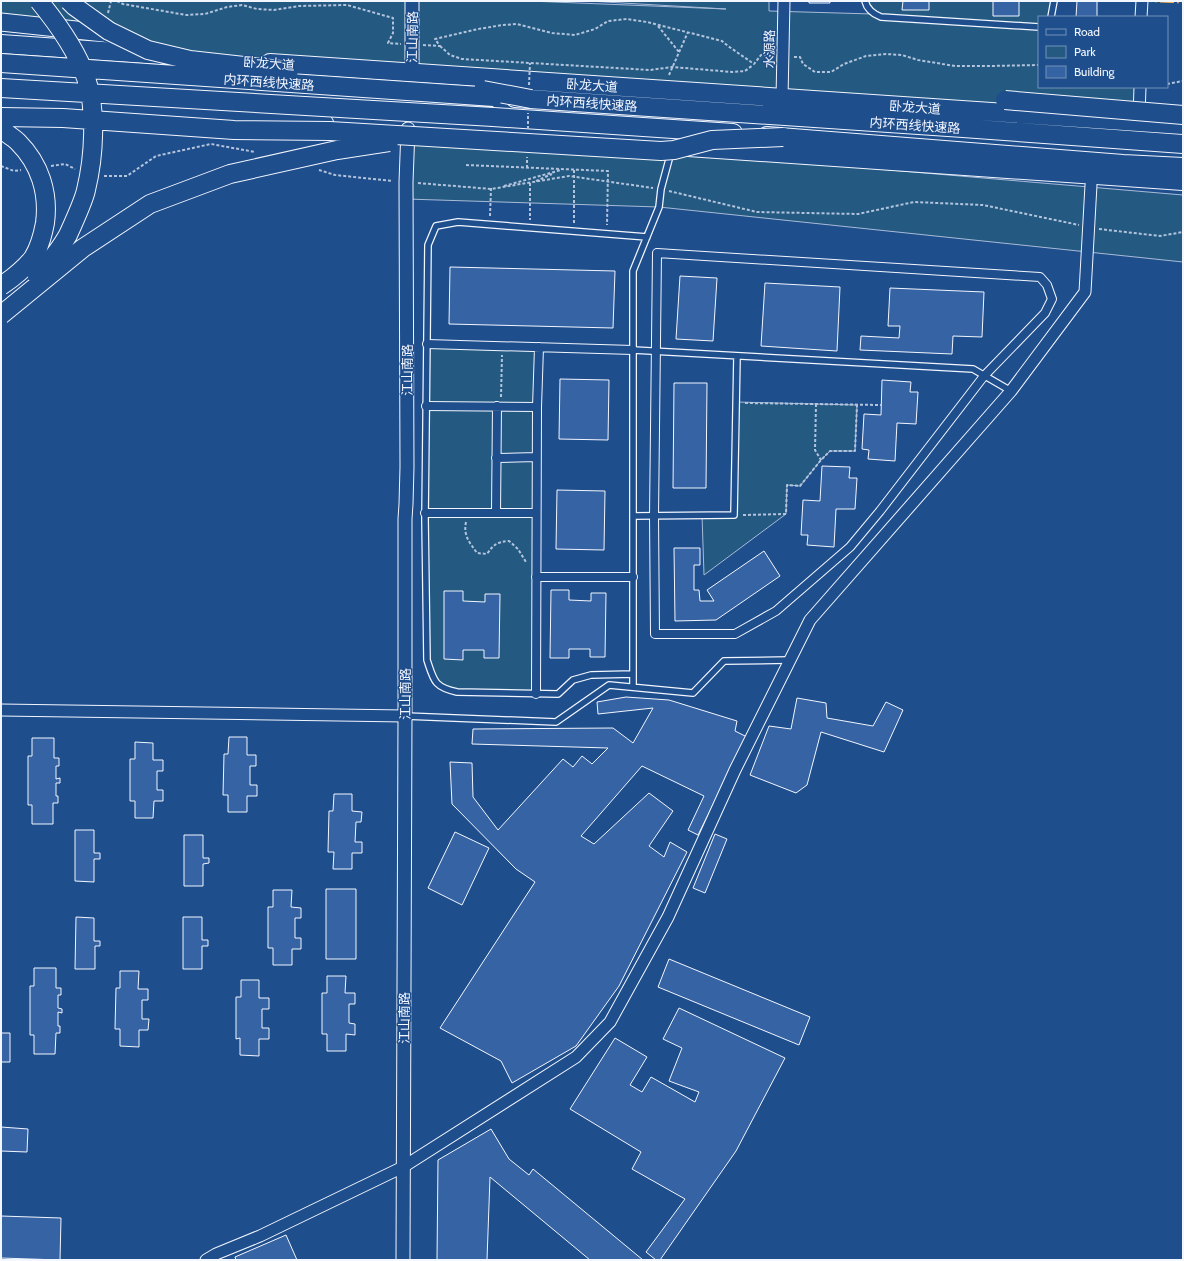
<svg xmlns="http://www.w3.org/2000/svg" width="1184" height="1261" font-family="Cabin,'Noto Sans SC',sans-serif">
<rect width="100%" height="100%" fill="#1f4e8c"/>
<path fill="#245a82" stroke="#a8bbd7" d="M1,1H529L726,9L588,1H769V11L873,14L865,1H1054L1051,17H1039V87H1140L1139,122L183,57L104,33L1,22Z
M408,129L1183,195V262L659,207L406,199Z
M427,344L539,347L536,694L457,692L434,680L427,660Z
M736,402L857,405L855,451H830L821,460L800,486L787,485L786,514L704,575L702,515H734Z"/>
<path fill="#3563a3" stroke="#f2f6ff" d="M809,1H830V3H809Z
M903,1H929V10H902Z
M993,1H1019V16H993Z
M1077,1H1097V17H1076Z
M450,267L615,271L613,328L449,324Z
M680,276L717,278L713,341L676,339Z
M765,283L840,287L837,351L761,346Z
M890,288L984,292L982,337L953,336L952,354L860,350L861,336L899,338L900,326H888Z
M560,379L609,380L608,440L559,439Z
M882,380L911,382L910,392H918L916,424L897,423L895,461L868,459L869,450L862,449L864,414L881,415Z
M674,383H707L706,488H673Z
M822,466L850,467L849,478H857L855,509H836L834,547L807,545L808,535H801L803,500L820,501Z
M557,490L605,491L604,550L556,549Z
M674,548H700V565H694V590H699L700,601H714L707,590L764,551L780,576L716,620L675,621Z
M551,590H569V600L591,601V593H606L605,657H590V649H569V658H550Z
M444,591H463V601L485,602V594H500L499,658H484V650H463V660L444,659Z
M626,697L669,700L737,721L735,731L747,737L698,835L688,830L704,796L642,766L581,836L594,844L649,793L673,811L649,846L664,857L670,842L687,852L619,986L576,1046L512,1083L501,1061L440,1028L535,882L516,869L452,804L450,762L472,763L473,797L498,830L563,759L573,767L582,756L592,764L608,748L472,744L473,729L613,728L633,743L653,708L598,714L597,702Z
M797,698L826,703L827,718L873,726L886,702L903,710L884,752L821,732L807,785L796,793L750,775L769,726L791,729Z
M229,737H247V755H256V766H250V785H257V796H247V812H228V795H223L224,754H228Z
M32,738H54V758H59V766H56V779L60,778V783H56V796H58V803H53V824H32V805H28V756H32Z
M135,742L153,743V760H163V771H157V790H163V801H154L153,818H135V801H130V759H135Z
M334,794H352V811L362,812L361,822H356L355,842H362V853H352V869H333L334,852H328L329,811H333Z
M75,830H94V853H100V859H94V882L75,881Z
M455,832L489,848L462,905L428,888Z
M715,834L727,839L705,893L693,888Z
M184,835H203V858H209V863L203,864V886H184Z
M326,889H356V959H326Z
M273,890H292L291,907L301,908V918H295V938H301V949H292V965H273V948H268V907H273Z
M76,917L94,918V941H100V946H95V969H75Z
M183,917H202V940H208V946H202V969H183Z
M669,959L810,1017L799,1045L658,987Z
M34,968H56V988H61V995H58V1008L62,1009V1013L58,1012V1026H60V1033H56L55,1054H34V1035H30V986H34Z
M120,971H139L138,989H148V1000H142V1019H149L148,1030H139V1047L120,1046V1029H115L116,988H120Z
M327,976H346L345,993H355V1004H349V1023L355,1024V1035L346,1034V1051H327V1034H322V993H327Z
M241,980H259V998H269V1009H262V1028H269V1039H259V1056L240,1055V1038L236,1039V997H241Z
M679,1008L785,1058L736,1151L660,1260H656L646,1252L685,1199L632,1169L641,1152L570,1109L615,1038L647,1057L630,1085L642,1092L651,1077L695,1102L699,1092L669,1081L682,1048L663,1039Z
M1,1033H10V1062H1Z
M1,1127L28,1129L27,1152L1,1151Z
M491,1129L509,1159L529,1175L533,1169L643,1260H590L490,1177L487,1260H437L438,1160Z
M1,1216L61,1218L60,1260L1,1258Z
M286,1235L297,1260H236L235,1257Z"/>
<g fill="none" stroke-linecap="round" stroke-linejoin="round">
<g stroke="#f2f6ff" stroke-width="8">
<path id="service" d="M865,1C867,9 873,14 881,17L1039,27
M1051,17L1054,1
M633,350L973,369L1011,391
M633,516L734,515L737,356
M633,674L591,675L573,680L558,694L457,692C434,687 434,681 427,660L425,519L428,245L436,226L458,222L647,237
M633,687V271L659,207L661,189L671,152
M405,716L556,722L609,685L693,693L724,661L789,660"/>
</g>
<g stroke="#f2f6ff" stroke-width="10">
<path id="pedestrian" d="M657,253L1040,277L1047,285L1052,299L1045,313L984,376L880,511L850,547L776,611L735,634H655L654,516Z
M427,344L633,350
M426,406L537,407
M496,458L536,457
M425,513H536
M496,513L497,406
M536,577H633
M536,694L537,407L539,347"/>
</g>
<g stroke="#f2f6ff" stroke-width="13">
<path id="minor" d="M1141,17L1142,1
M782,98L784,1
M1139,116L1140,87
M1,710L405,716
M206,1260L216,1254L260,1236L403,1167L576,1057L610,1022L668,917L735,770L810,620L1011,391L1085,292L1091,185"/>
</g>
<g stroke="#f2f6ff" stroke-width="15">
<path id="tertiary" d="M412,73V1
M403,1260L405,716V519L406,504L407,467L406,182L408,129"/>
</g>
<g stroke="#f2f6ff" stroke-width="19">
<path id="primary" d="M1,22L104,33L117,37"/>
</g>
<g stroke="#f2f6ff" stroke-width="20">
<path id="trunk" d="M1,44L159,55
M270,63L1183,125
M515,98L963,128L1183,144
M1,103L324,123
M493,117L733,133
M767,136L1123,164L1183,167
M688,147L1183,181"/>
</g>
<path stroke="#b3c4dc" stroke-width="2" stroke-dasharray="3 2" stroke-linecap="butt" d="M117,1L123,4L186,15L205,14L227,7L242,5L257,9L274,10L299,6L347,5L393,18V33L388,43L401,44
M108,13L111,1
M658,26L679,52
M423,45L440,46L435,39L478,29L503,25L517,24L552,33L575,35L595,29L608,21L627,19L647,22L722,41L728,46L754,64L761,55L771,56
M440,46L450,55L462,59L650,70L672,67L732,72L745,71L753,65
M794,57H800L803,64L815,72H831L844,64L866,56L886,54L902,55L918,60L955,66H989L1039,65
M669,75L688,32
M1167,84L1183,81
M466,165L608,171L607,225
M1,166L14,171L21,170
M51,166L65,164L75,169
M319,170L335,175L393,181
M104,176H127L156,156L211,144L255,152
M536,181L552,174
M418,183L491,189L569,176L653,188
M530,183V220
M504,186L561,170
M669,191L757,212L858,214L914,202L983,205L1079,225
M490,216L491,189H492
M574,223V170
M1099,229L1160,236L1183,232
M501,397L502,355
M745,403L881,405
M816,404L815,450L821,460
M743,515L786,514L787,485L800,486L821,460L830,451H855L857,405
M466,522C463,536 470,543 477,553L487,554C494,544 497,542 509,541L518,549L526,562"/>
<use href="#service" stroke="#1f4e8c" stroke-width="5.5"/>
<use href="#pedestrian" stroke="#1f4e8c" stroke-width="8"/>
<use href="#minor" stroke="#1f4e8c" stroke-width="11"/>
<use href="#tertiary" stroke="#1f4e8c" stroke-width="13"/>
<use href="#primary" stroke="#1f4e8c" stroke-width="17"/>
<use href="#trunk" stroke="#1f4e8c" stroke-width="18"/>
<g stroke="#f2f6ff" stroke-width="20" stroke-linecap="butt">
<path id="trunk-bridge" d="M69,1L74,6L109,31L148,50L190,60L289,71
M1,63L494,97
M1,88L493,117
M483,90L531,99
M1005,100L1183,115
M1,117L63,118L234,130L330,131L661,151L674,150L712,140L783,137
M1,129C7,134 13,137 18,142C40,164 49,193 45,223C43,234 39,248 33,258C24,269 13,278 1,286
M37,276C48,264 60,249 68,235C73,224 84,200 86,190C94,157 97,110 86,78C77,51 57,23 39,1
M1,315L83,248L150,204L230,174L337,150L389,142"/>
</g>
<path stroke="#b3c4dc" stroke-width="2" stroke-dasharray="3 2" stroke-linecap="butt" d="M529,85L530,63
M528,129V113
M527,168V157"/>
<use href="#trunk-bridge" stroke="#1f4e8c" stroke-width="18"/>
<path stroke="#ffb74d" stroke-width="1" stroke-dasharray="14 3 2 3" stroke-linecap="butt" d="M1138,1L1183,3"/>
</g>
<g text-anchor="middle" stroke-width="3" stroke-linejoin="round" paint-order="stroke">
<g font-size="13" fill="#f2f6ff" stroke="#1f4e8c">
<text transform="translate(412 37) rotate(-89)" y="5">江山南路</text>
<text transform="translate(769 49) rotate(-89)" y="5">水源路</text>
<text transform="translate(269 63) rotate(4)" y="5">卧龙大道</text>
<text transform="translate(269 82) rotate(4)" y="5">内环西线快速路</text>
<text transform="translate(592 85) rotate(4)" y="5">卧龙大道</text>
<text transform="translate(592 103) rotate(4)" y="5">内环西线快速路</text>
<text transform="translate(915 107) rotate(4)" y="5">卧龙大道</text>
<text transform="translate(915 125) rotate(4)" y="5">内环西线快速路</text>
<text transform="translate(407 370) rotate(-90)" y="5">江山南路</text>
<text transform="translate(405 694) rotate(-90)" y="5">江山南路</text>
<text transform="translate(404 1018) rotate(-90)" y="5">江山南路</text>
</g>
</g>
<rect width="1184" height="1261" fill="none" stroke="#f2f6ff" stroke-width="4"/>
<rect x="1038" y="16" width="130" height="72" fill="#1f4e8c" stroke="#7391ba"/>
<rect x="1046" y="29" width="20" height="6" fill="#1f4e8c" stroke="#7391ba"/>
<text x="1074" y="36" font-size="12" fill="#f2f6ff">Road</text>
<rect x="1046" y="46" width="20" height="12" fill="#245a82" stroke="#7391ba"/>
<text x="1074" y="56" font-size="12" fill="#f2f6ff">Park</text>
<rect x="1046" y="66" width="20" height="12" fill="#3563a3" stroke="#7391ba"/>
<text x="1074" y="76" font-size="12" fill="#f2f6ff">Building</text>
</svg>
